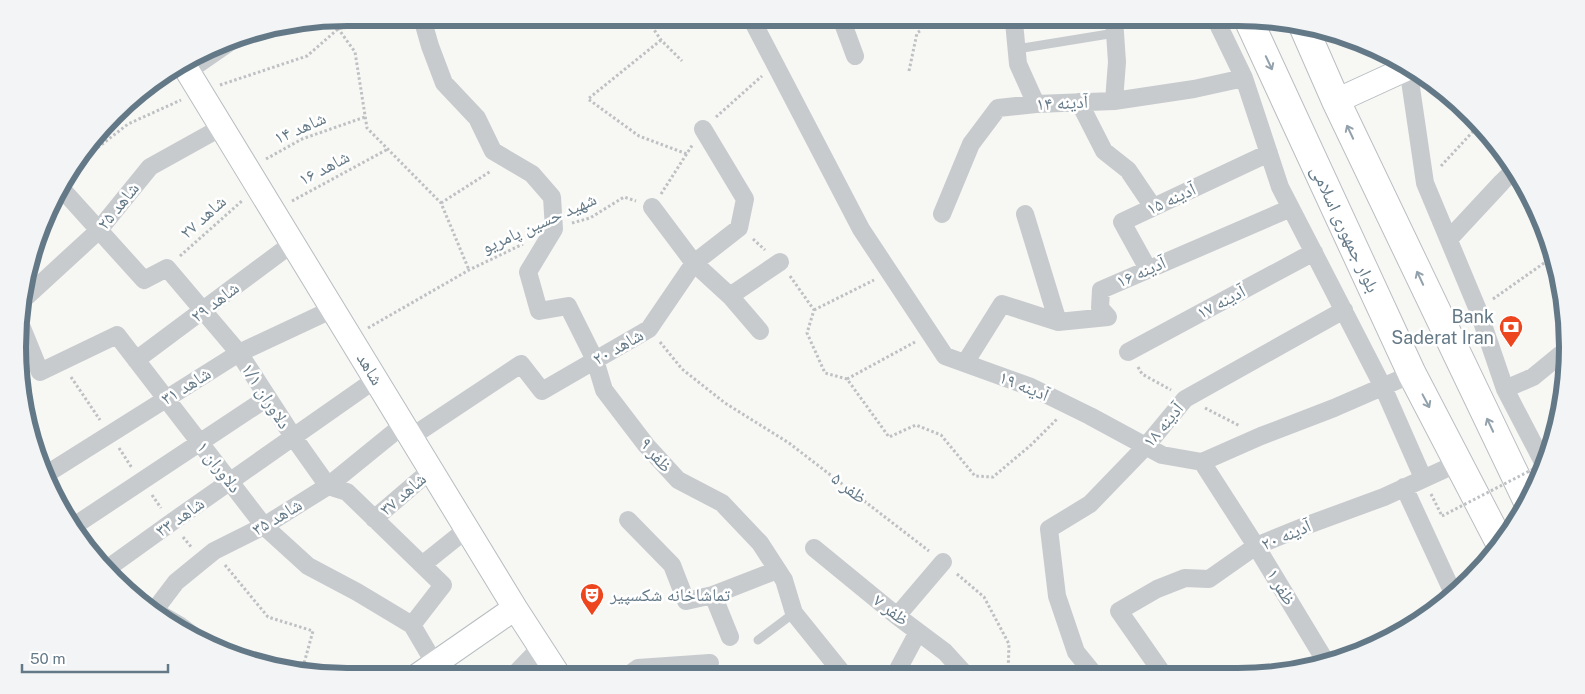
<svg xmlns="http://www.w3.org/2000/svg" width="1585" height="694" font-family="'Public Sans','Noto Naskh Arabic',sans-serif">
<rect width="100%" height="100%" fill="#f7f7f4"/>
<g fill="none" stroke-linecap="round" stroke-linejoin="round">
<g stroke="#b7bdc1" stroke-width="26">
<path id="secondary" d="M182,62L515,608L559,676
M1336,101L1410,67
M417,676L515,608"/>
</g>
<g stroke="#babec2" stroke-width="30">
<path id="primary" d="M1248,19L1412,374L1500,543
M1304,28L1336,101L1527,500"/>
</g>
<path stroke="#bec1c3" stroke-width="3" stroke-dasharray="2.5 2.5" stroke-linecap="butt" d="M646,18L661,40L682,61
M332,20L355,52L367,128L441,203L469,270
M661,40L588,99L639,136L687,154
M909,71L917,33L920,31
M220,85L307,56L338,29L370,18
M716,117L762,76
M266,159L302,139L365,117
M78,163L128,124L181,100
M1441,166L1479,125
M661,194L693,144
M292,201L388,149
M441,203L491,171
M572,223L590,218L624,197L636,201
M753,239L765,250
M180,256L243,200
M790,276L814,310L807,333L825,373L847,379L889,437L916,425L941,435L975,476L993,477L1031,445L1057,419
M1493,299L1554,256
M814,310L874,280
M368,328L469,270L523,244
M660,342L682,369L725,403L789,443L929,551
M1138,367L1142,374L1171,390
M71,377L100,420
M847,379L915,342
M1205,408L1240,426
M119,448L132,468
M1431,494L1442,516
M152,495L161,508
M183,537L192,548
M225,565L268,617L313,631L303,667L304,669
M957,574L984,597L1009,644L1008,674"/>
<path stroke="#c7cbce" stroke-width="9" d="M1017,49L1115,33
M758,640L794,613"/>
<path stroke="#c7cbce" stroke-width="18" d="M422,18L430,46L444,83L477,118L493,151L532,174L552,197L554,229L528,272L539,311L568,306L595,360L604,390L646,445L678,480L722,503L760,543L784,580L794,613L844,675
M751,18L861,229L945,356L1031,387L1090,416L1162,455L1202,462L1261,436L1334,408L1412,374
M841,18L855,56
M931,18L932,20
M1016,18L1014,22L1018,64L1036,104
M1215,18L1244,78L1280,187L1383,387L1423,478
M1408,67L1425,183L1478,310L1505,389L1544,464
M188,71L237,37
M1114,101L1117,62L1114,18
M1079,102L1104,151L1128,170L1153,207
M60,187L144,280L167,268L239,353L294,438L328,486L347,492L443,585L412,625
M652,207L694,263L730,296L760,331
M942,214L971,144L998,108L1036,104L1114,101L1194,89L1244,78
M1025,214L1058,322
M1449,239L1502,182L1514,170
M1148,269L1122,222L1269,153
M730,296L780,262
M23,300L98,231L150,167L222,127
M22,328L40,372L117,335L264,526L308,566L357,592L412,625L442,676
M1128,352L1314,252
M136,360L293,243
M965,363L1002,304L1058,322L1108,317L1100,308L1101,290L1291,208
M1505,389L1533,377L1566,350
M411,437L521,364L542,391L649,329L694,263L739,228L745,199L703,129
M1202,462L1256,546L1326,662
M45,475L239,353L333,309
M1404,487L1453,593
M374,519L431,470
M628,520L672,565L686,601L713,595L730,637
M74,526L267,398
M814,548L897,616L945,652L966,675
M422,565L467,529
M108,568L172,522L376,379
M713,595L777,570
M146,606L179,625L200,641
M154,611L176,582L214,551L264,526L328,486L403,425
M897,616L943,562
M1094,674L1076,652L1057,596L1049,529L1090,504L1146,446L1185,399L1344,310
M1163,674L1119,611L1157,589L1185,578L1209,579L1256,546L1305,526L1384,497L1458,463
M895,675L918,632
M513,676L541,647
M627,676L638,668L710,663"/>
<use href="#secondary" stroke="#fff" stroke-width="24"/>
<use href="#primary" stroke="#fff" stroke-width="28"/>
<path stroke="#bec1c3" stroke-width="3" stroke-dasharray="2.5 2.5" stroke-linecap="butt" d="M1442,516L1545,463"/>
</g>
<defs><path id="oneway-shaft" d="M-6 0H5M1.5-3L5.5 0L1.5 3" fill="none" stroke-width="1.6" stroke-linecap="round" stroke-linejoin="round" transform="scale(1.25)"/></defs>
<g stroke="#92a1ab">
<use href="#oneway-shaft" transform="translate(1269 63) rotate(65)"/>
<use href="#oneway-shaft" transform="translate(1350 132) rotate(-115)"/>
<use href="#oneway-shaft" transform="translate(1420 278) rotate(-115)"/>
<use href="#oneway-shaft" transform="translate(1426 401) rotate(62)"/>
<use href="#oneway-shaft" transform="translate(1490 425) rotate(-115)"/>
</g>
<defs>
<g id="bank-pin" transform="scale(1.25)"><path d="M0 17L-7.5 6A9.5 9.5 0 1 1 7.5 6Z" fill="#ed461e" stroke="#fff"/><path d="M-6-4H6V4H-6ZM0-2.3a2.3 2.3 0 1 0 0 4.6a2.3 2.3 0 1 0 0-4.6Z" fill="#fff"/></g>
<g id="theatre-pin" transform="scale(1.25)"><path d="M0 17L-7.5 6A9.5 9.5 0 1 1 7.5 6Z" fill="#ed461e" stroke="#fff"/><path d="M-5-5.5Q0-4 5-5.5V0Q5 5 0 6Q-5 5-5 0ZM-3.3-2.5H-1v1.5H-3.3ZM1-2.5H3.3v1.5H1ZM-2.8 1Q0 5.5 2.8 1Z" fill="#fff"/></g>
</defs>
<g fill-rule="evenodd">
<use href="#bank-pin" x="1511" y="327"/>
<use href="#theatre-pin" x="592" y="595"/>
</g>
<g text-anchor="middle" stroke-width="5" stroke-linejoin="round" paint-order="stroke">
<g font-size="18" fill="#647987" stroke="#fff">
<text transform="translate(1062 103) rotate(-3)" y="6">آدینه ۱۴</text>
<text transform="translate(300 128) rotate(-24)" y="6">شاهد ۱۴</text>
<text transform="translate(324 168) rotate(-28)" y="6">شاهد ۱۶</text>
<text transform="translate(1171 199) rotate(-25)" y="6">آدینه ۱۵</text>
<text transform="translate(118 206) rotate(-51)" y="6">شاهد ۲۵</text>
<text transform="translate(203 217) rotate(-42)" y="6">شاهد ۲۷</text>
<text transform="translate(539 223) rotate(-24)" y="6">شهید حسین پامریو</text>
<text transform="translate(1345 229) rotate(65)" y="6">بلوار جمهوری اسلامی</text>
<text transform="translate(1141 272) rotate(-24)" y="6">آدینه ۱۶</text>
<text transform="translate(215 302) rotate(-37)" y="6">شاهد ۲۹</text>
<text transform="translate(1221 302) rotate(-28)" y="6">آدینه ۱۷</text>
<text transform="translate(618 347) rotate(-30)" y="6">شاهد ۲۰</text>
<text transform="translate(370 369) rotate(59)" y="6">شاهد</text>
<text transform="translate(186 386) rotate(-32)" y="6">شاهد ۳۱</text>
<text transform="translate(1024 386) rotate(22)" y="6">آدینه ۱۹</text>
<text transform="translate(266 396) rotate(57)" y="6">دلاوران ۱/۱</text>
<text transform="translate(1163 425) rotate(-50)" y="6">آدینه ۱۸</text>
<text transform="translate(656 455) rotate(50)" y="6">ظفر ۹</text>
<text transform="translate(219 467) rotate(52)" y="6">دلاوران ۱</text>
<text transform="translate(849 488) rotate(38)" y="6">ظفر ۵</text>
<text transform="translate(403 494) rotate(-41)" y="6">شاهد ۳۷</text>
<text transform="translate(180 517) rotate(-35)" y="6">شاهد ۳۳</text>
<text transform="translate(277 517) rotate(-31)" y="6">شاهد ۳۵</text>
<text transform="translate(1286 535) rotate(-23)" y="6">آدینه ۲۰</text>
<text transform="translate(1281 587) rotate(59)" y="6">ظفر ۱</text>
<text transform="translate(891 610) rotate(38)" y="6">ظفر ۷</text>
</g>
<g font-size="18" fill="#647987" stroke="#fff" text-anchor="end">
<text x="1494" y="323">Bank<tspan x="1494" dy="21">Saderat Iran</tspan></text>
<text x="610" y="601" text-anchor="start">تماشاخانه شکسپیر</text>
</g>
</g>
<path d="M0 0H1585V694H0ZM347 26H1238A321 321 0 0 1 1559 347V347A321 321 0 0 1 1238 668H347A321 321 0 0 1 26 347V347A321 321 0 0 1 347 26Z" fill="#f3f4f5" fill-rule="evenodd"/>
<path fill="none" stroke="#647987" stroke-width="6" d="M347 26H1238A321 321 0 0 1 1559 347V347A321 321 0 0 1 1238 668H347A321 321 0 0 1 26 347V347A321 321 0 0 1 347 26Z"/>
<path d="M22 664v8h146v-8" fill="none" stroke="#647987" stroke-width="2.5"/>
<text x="30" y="664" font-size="15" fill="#647987" stroke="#ffffff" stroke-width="4" paint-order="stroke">50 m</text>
</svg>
